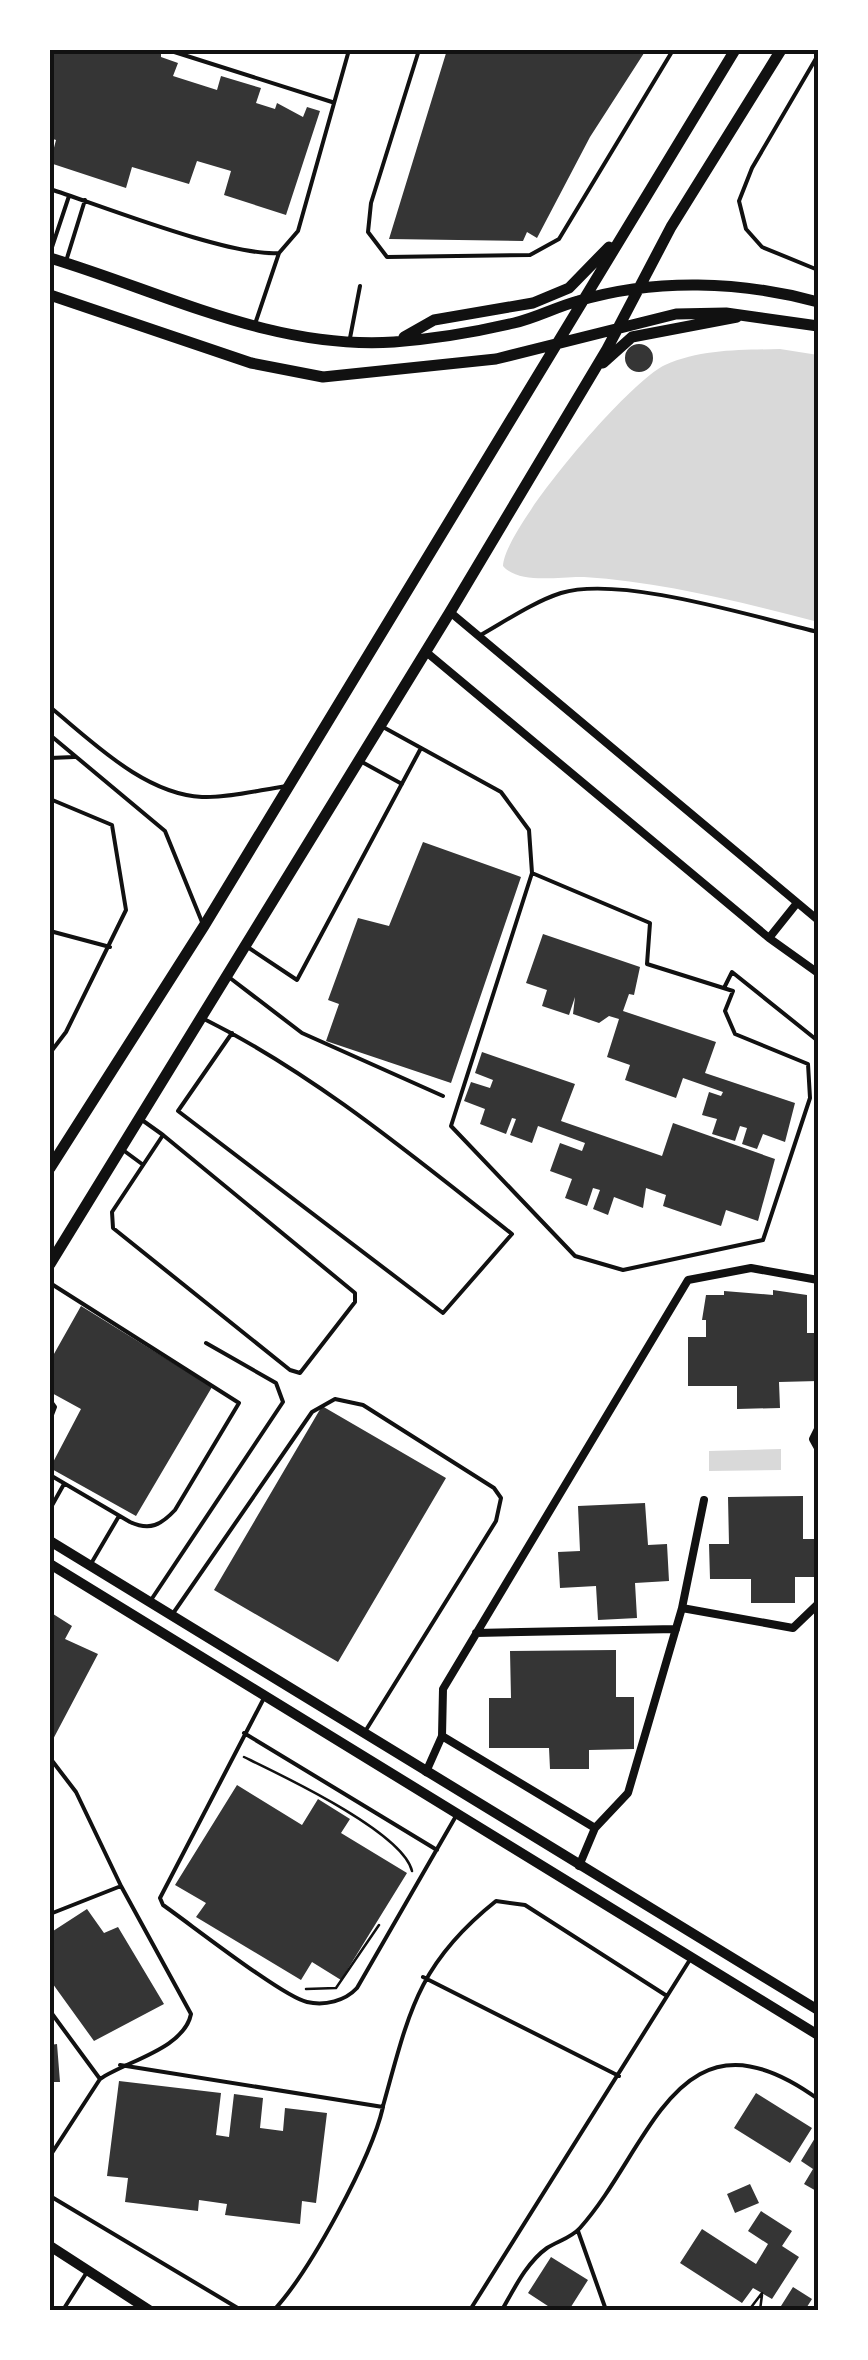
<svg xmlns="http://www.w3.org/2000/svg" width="868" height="2360" font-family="'Titillium Web',sans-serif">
<rect width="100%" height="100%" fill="#fff"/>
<path fill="#d9d9d9" d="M780,349L818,355V622C741,602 663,582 584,577C561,576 519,585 503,566C504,528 628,382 665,365C701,349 741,350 780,349Z
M781,1449V1470L709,1471V1451Z"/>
<path fill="#353535" d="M50,50H161V57L178,63L173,76L217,90L221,76L261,88L256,103L275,109L277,103L303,117L307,107L320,111L286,215L224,195L231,171L197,161L189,184L132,167L126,188L50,163L56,140L50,138Z
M447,50H646L590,137L537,238L527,232L523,241L389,239Z
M625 358a14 14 0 1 1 28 0a14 14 0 1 1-28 0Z
M423,842L521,877L451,1083L326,1041L339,1004L328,1000L358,918L389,926Z
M543,934L640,967L634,995L629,994L623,1011L716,1042L705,1073L795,1103L785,1142L763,1134L757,1149L742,1144L747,1128L740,1126L735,1141L712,1134L717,1119L702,1115L709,1092L721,1096L723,1092L683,1078L676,1098L625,1080L630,1065L607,1057L619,1019L609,1016L599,1023L573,1014L575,997L569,1015L542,1006L547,990L526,983Z
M482,1052L575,1084L561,1121L662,1156L673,1123L775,1159L758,1221L726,1210L721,1226L663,1206L666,1195L646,1188L643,1208L614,1197L608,1215L593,1209L600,1190L593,1188L587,1206L565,1198L572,1179L550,1171L560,1143L582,1151L585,1143L538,1126L532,1143L510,1135L516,1119L512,1118L506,1134L480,1124L485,1109L464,1101L471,1082L490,1088L493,1080L475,1073Z
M773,1290L807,1295V1333H818V1381L779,1382L780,1408L737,1409V1386H688V1337H706V1320H702L706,1295H724V1291L773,1295Z
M81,1306L212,1387L136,1516L50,1468L81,1409L50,1392V1361Z
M322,1406L446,1478L338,1662L214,1590Z
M803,1496V1539H818V1577H795V1603H751V1579H710L709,1544H729L728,1497Z
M645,1503L648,1545L667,1544L669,1581L635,1583L637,1618L598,1620L596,1586L560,1588L558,1552L580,1551L578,1506Z
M50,1612L72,1626L65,1639L98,1654L50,1745Z
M616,1650V1697H634V1749L589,1750V1769H550L549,1748H489V1698H511L510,1651Z
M237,1785L302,1825L318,1799L350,1819L341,1833L407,1873L341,1980L312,1962L301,1980L196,1917L206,1903L175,1885Z
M87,1909L104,1933L118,1927L164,2004L94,2041L50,1980V1933Z
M57,2044L60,2082H50V2045Z
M119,2081L221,2093L216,2135L229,2137L234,2094L263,2098L260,2128L283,2131L285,2108L327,2113L316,2203L302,2201L300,2224L225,2215L227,2204L199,2200L198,2211L125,2202L128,2178L107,2176Z
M756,2093L812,2128L790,2163L734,2128Z
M818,2133V2192L804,2184L813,2169L801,2161Z
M750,2184L759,2203L735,2213L727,2194Z
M761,2211L792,2231L782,2246L799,2257L772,2299L753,2288L742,2303L680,2263L702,2229L756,2264L768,2244L748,2231Z
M551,2257L588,2280L569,2310H554L528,2293Z
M793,2287L812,2299L805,2310L781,2306Z"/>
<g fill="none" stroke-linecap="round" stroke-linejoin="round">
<path stroke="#111" stroke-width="2.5" d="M244,1757C281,1775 403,1832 412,1871
M306,1989L336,1988L379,1925
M749,2310L762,2293
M760,2310L762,2295"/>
<path stroke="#111" stroke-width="4" d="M168,50L332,102
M419,50L371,203L368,232L387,257L530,255L559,239L673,50
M818,55L752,168L739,201L746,229L762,247L818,270
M50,189C102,206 231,257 279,253L298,231L349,50
M50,253L69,196
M67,258L85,200
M255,324L279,253
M350,338L360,286
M479,636C504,622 533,602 561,593C621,575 754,617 818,632
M50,707C93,742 144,794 202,797C229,798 259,790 287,786
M383,727L501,792L529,830L532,873
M50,735L165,831L202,922
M50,758L74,757
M362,762L402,784
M50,799L112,825L126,910L66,1032L50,1053
M532,873L650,923L647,964L733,991L725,1011L735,1034L808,1064L810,1098L763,1240L623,1270L575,1256L451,1126Z
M50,931L110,947
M246,946L297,980L421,748
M230,978L302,1033L443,1096
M725,986L732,972L818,1041
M206,1020C316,1075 415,1158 512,1234L443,1313L178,1111L232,1033
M142,1120L163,1135L112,1212L113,1228L290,1370L300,1373L355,1302V1293L163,1135
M123,1150L142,1164
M50,1283L239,1403L175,1510C161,1525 150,1531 130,1522L50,1475
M50,1400L55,1407L50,1420
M50,1509L64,1484
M92,1562L119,1516
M151,1600L283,1402L276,1383L206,1343
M174,1612L312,1412L335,1399L363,1405L494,1488L501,1498L496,1521L366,1730
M264,1698L160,1898L163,1905C189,1923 283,1997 307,2002C325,2006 345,2001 357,1988L456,1816
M244,1733L437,1850
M50,1758L76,1792L121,1886L50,1914
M423,1977L619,2076
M50,2011L100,2079L50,2156
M120,2065L383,2107C371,2159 310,2271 274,2310
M100,2079C126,2061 184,2049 191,2014L121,1886
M383,2106C409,2013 417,1964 496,1901L525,1905L667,1996
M50,2196L241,2310
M578,2231L606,2310
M63,2310L87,2272
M470,2310L691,1958
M502,2310C514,2289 527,2262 547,2248C558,2241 571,2238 580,2228C652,2147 678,1998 818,2099"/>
<path stroke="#111" stroke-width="8" d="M450,612L818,920
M425,651L769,938L818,973
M769,938L797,903
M818,1429L813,1439L818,1448
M682,1608L704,1500
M476,1633L676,1629
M442,1736L595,1828
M426,1772L442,1736L443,1689L688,1280L751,1268L818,1280
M579,1866L595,1828L628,1793L682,1608L793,1628L818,1604"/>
<path stroke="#111" stroke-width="10" d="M50,1541L818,2010
M50,1564L818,2035
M50,2246L149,2310"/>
<path stroke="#111" stroke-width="11" d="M50,258C163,292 273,350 394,342C433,339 476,332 514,323C536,318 556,307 578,301C655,278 741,281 818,302
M50,295L251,363L323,377L496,359L676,314L726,313L818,326
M404,337L434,320L533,303L569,288L609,247
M603,363L632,337L737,317
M50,1168L204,926L735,50
M50,1264L450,612L607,349L671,227L781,50"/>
</g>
<rect width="868" height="2360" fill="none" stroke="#ffffff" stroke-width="105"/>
<rect x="52" y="52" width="764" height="2256" fill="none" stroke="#111" stroke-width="4"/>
</svg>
